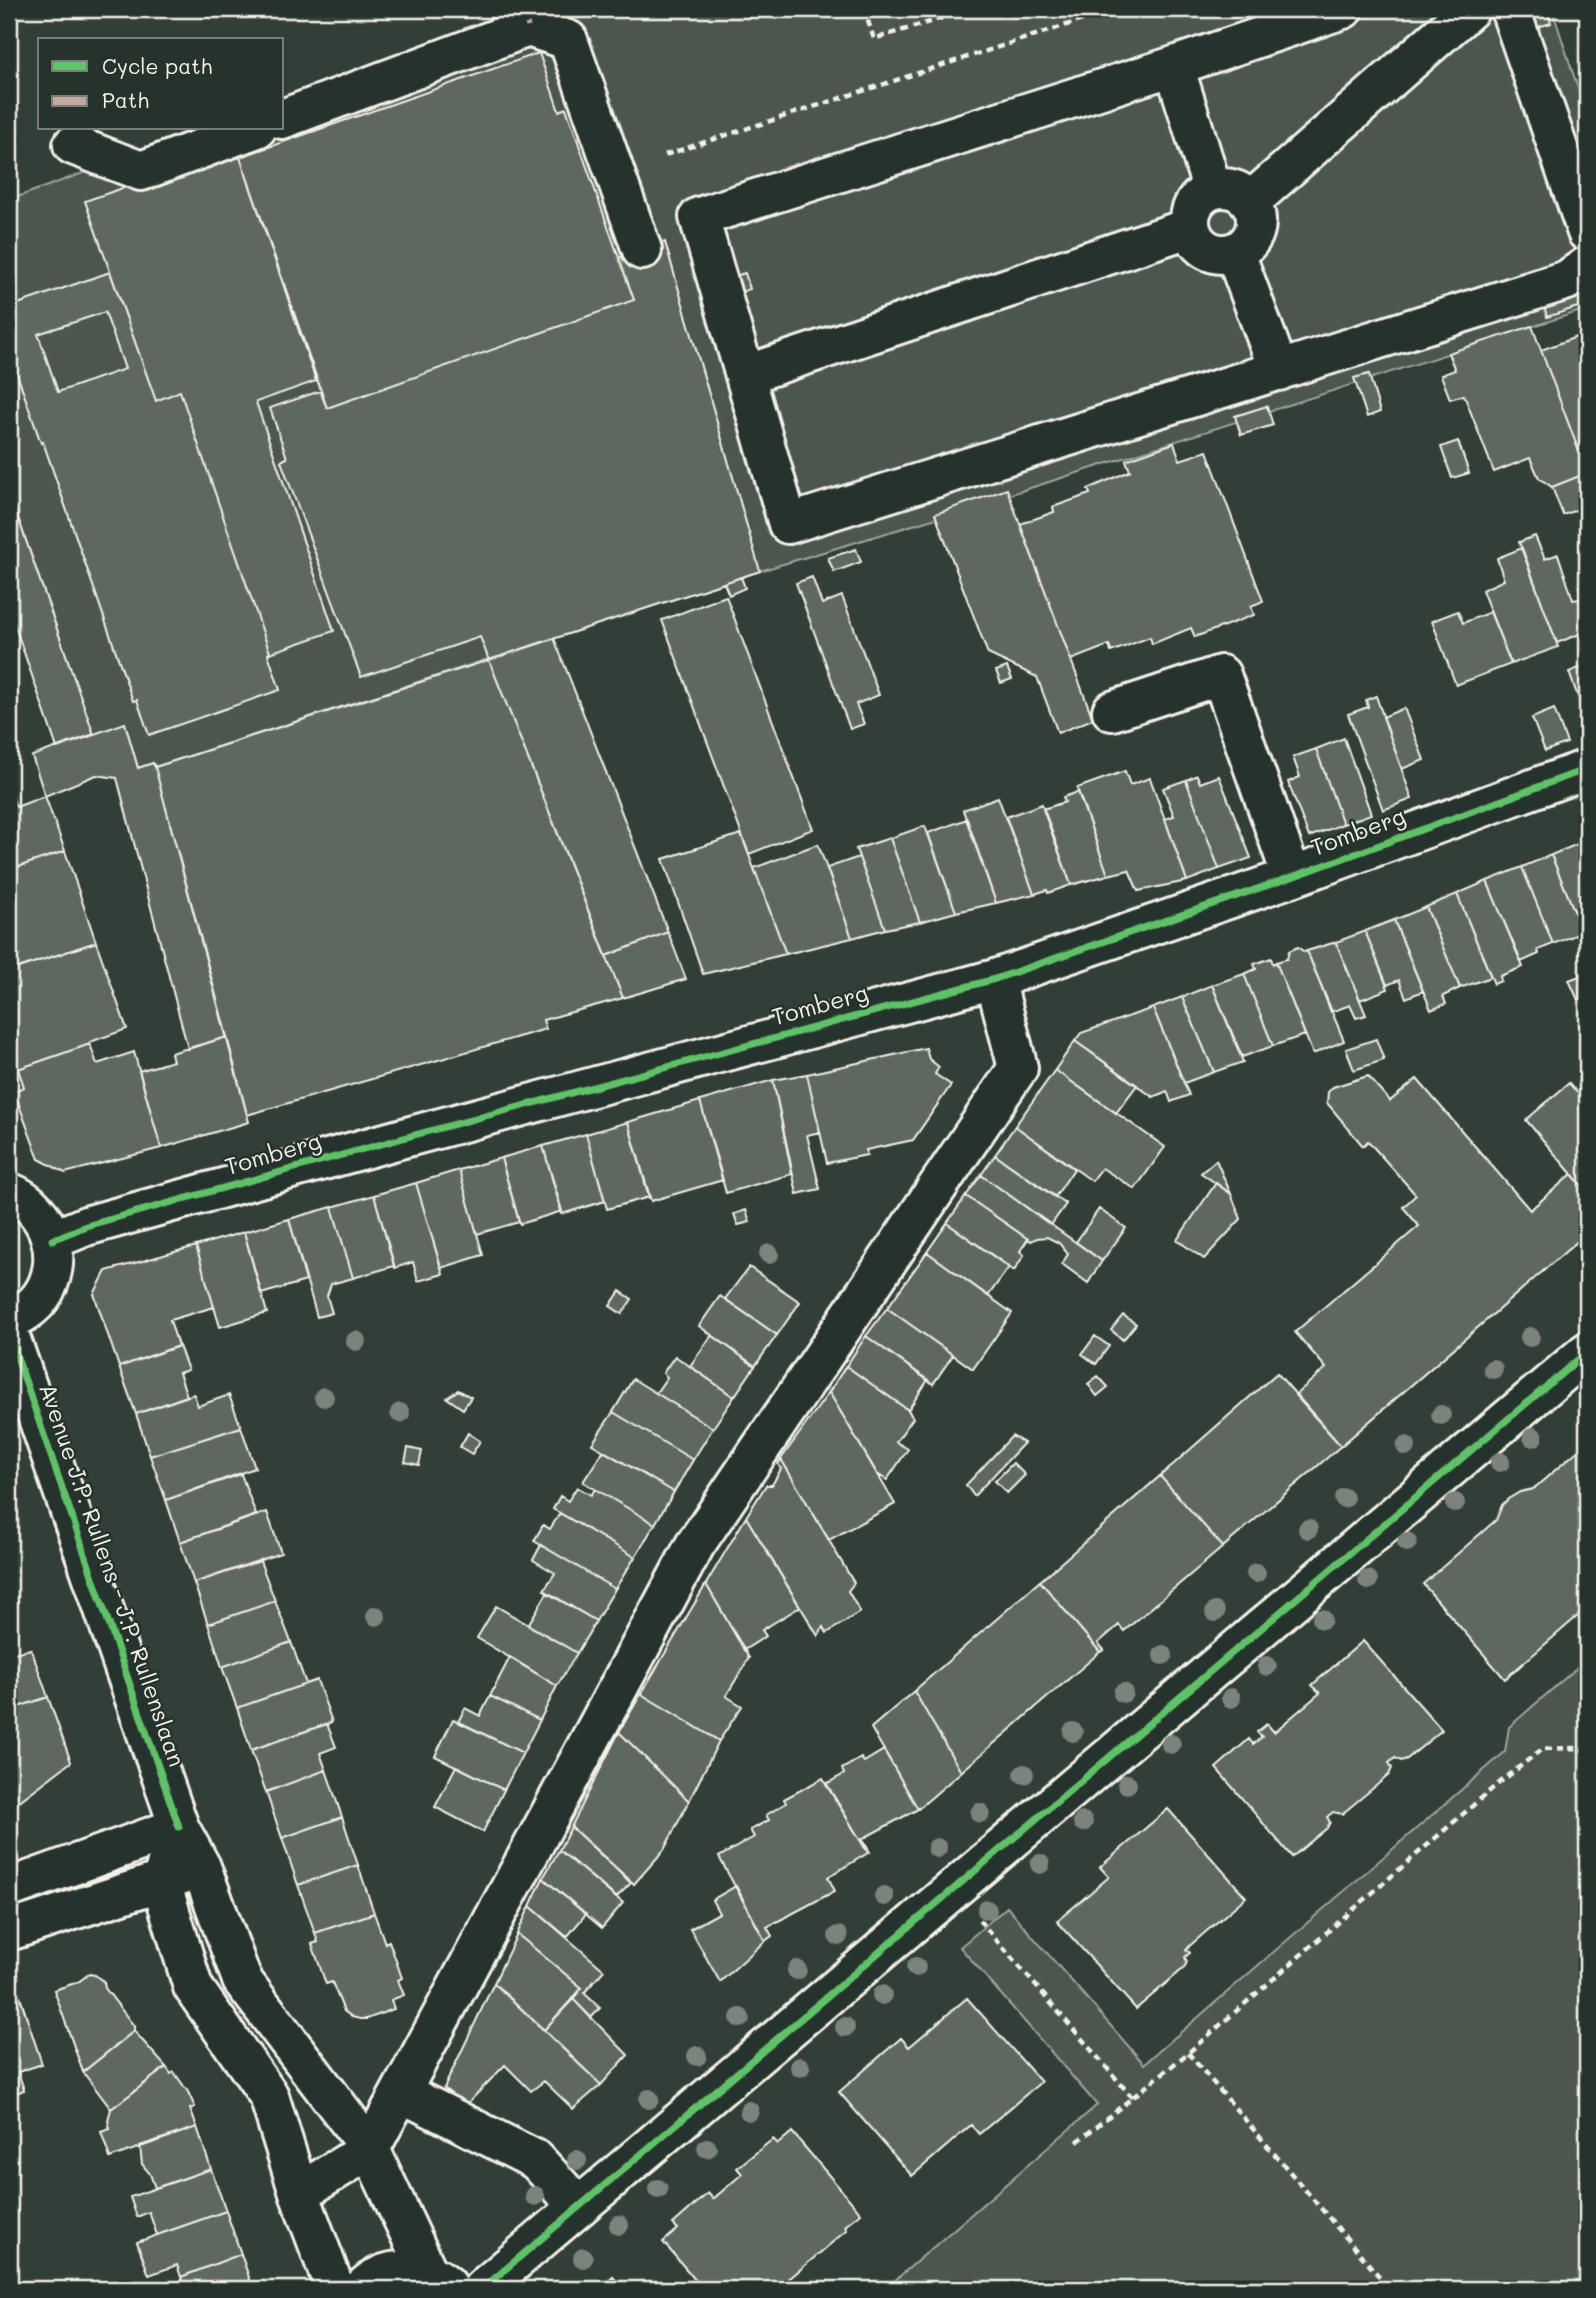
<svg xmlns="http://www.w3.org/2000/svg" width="1596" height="2298" font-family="Mali,sans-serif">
<rect width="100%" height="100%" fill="#323e38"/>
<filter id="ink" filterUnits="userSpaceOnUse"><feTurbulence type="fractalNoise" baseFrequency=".0143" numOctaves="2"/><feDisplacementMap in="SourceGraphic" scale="14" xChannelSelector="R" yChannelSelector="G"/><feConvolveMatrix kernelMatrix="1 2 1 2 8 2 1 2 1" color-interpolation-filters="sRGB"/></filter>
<g filter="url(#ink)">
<path fill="#4c564f" stroke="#a0a49c" stroke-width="2" d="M534,9H1552L1587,116V309L943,516L760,571L155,767L153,763L138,768L125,724L94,735L9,492V200L207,128H282Z
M1587,1659V2289H885L1097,2105L960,1947L1007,1907L1144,2064L1505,1752L1509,1727Z"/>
<path fill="#5f6861" stroke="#f4f1e8" stroke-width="2" fill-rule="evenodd" d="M1519,9H1547L1551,23L1531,29Z
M539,53L559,111L566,108L634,300L327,408L240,157Z
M240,157L316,381L256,402L334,631L270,653L180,391L156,401L85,201L140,182L143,191Z
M665,242L760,571L489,660L480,637L361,677L281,461L287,458L270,408L320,391L327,408L634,300L619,258Z
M110,272L156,401L180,391L270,653L268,654L280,690L149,735L137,700L133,701L43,442L41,443L9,351V307ZM105,312L125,369L58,392L38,334Z
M745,273L750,289L733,295L728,278Z
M1587,277V304L1547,317L1542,298Z
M1532,326L1587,473L1552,487L1539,478L1530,458L1494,472L1464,395L1450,399L1441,375L1455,370L1448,353Z
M1587,333V473L1541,350Z
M1369,374L1380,412L1367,417L1354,378Z
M1267,406L1273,425L1241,435L1235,416Z
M1458,441L1469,473L1452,478L1441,447Z
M1174,443L1180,460L1207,451L1263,601L1251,606L1254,615L1195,637L1191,628L1152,644L1150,637L1111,652L1109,645L1071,660L1020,524L1054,512L1053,507L1090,494L1088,489L1130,471L1126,460Z
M1587,473V506L1563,515L1552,487Z
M1007,489L1093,719L1058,733L1037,677L988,654L935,514Z
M9,492L94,735L57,748L9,609Z
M1535,536L1545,559L1558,554L1573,600L1580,599L1587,617V631L1557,643L1519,542Z
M1522,548L1558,647L1511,664L1482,590L1504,580L1497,558Z
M856,549L861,562L834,572L828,558Z
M741,577L745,588L729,595L724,583Z
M812,577L822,604L842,596L879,695L856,704L864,724L850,729L796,583Z
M726,596L813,829L749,854L662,620Z
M1458,611L1463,623L1490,612L1511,664L1456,685L1432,621Z
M554,638L668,932L606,956L489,660Z
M489,660L623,998L543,1020L546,1029L247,1115L155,767Z
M1587,665V722L1569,672Z
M1007,667L1012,679L1001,683L996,671Z
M1376,696L1412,799L1383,810L1348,714L1368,707L1366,700Z
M1404,708L1424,760L1402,769L1383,717Z
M1554,709L1567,743L1545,751L1532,718Z
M125,723L138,768L153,763L155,767L227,1037L188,1049L117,778L96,775L45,796L32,756Z
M1344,738L1371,814L1343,824L1316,749Z
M1316,749L1343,824L1309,837L1288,782L1300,777L1293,757Z
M1125,771L1130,785L1150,778L1187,881L1138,891L1129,870L1108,875L1077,788Z
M1197,775L1200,783L1219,776L1251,858L1219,869L1186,780Z
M1186,780L1219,869L1187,881L1165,819L1174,816L1163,788Z
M9,787L16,807L45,796L65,851L9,870Z
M1078,792L1108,875L1071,885L1043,809L1065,802L1063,797Z
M998,797L1034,894L996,903L963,810Z
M1042,804L1071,885L1048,893L1047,890L1034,894L1006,817Z
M967,819L996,903L956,912L928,833Z
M925,826L956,912L920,922L890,838Z
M741,834L786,954L703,974L663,859Z
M890,838L920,922L885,929L856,849Z
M1587,840V861L1580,843Z
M1580,843L1587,861V930L1583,932L1551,855Z
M818,844L852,938L786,954L754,868Z
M65,851L96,942L9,971V870Z
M1551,855L1583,932L1553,944L1522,867Z
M859,857L885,929L852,938L827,868Z
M1522,867L1553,944L1538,950L1539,954L1521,962L1487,881Z
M1487,881L1523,967L1500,976L1501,981L1494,984L1457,894Z
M1457,894L1491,977L1460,988L1426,907Z
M1426,907L1460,988L1443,996L1446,1004L1431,1010L1394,920Z
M1394,920L1423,991L1406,998L1399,980L1387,985L1365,931Z
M1365,931L1388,989L1360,1000L1336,942Z
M668,932L686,979L623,998L606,956Z
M96,942L127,1029L90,1042V1044L18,1069L9,1043V971Z
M1336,942L1366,1015L1356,1018L1350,1005L1331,1012L1307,951Z
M1298,947L1304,952L1307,951L1344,1041L1313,1054L1276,962L1287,959L1289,951Z
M1271,958L1273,964L1276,962L1305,1035L1273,1046L1244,974L1256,969L1254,964Z
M1587,973V996L1578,1000L1569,980Z
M1244,974L1273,1046L1242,1057L1212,985Z
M1212,985L1243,1062L1214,1072L1182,997Z
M1182,997L1214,1072L1184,1083L1153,1008Z
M1153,1008L1189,1095L1171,1102L1167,1091L1153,1097L1075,1041L1081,1033Z
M227,1037L249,1122L161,1148L139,1071L173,1061L171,1053Z
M1376,1039L1384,1060L1354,1070L1346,1049Z
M1075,1041L1137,1085L1116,1113L1055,1070Z
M90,1044L97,1064L134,1052L161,1148L65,1173L39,1159L35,1149L14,1091L24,1087L18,1069Z
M926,1048L929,1059L939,1067L935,1074L951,1085L913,1140L866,1150L867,1155L827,1163L807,1074Z
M1055,1070L1165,1147L1135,1189L1102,1168L1092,1181L1015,1126Z
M807,1074L820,1132L807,1135L820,1189L797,1194L773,1080Z
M1368,1076L1390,1101L1417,1079L1530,1210L1572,1174L1587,1192V1233L1341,1446L1295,1395L1326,1368L1295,1332L1419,1226L1403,1207L1416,1195L1368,1141L1363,1146L1327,1103L1328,1092L1333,1087Z
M773,1080L792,1174L726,1193L700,1101Z
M1569,1083L1587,1104V1192L1526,1120Z
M700,1101L723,1180L651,1201L628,1122Z
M628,1122L649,1197L607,1209L586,1134Z
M1015,1126L1074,1169L1055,1197L995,1155Z
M586,1134L605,1201L562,1214L543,1146Z
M543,1146L562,1211L520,1224L501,1158Z
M995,1155L1066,1204L1051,1225L981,1175Z
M501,1158L519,1222L477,1234L459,1170Z
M1216,1160L1231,1194L1201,1173Z
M459,1170L483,1255L441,1268L416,1183Z
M981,1175L1102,1261L1088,1283L1062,1264L1068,1254L1059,1243L1047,1237L1037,1238L1031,1241L966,1196Z
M416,1183L443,1274L418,1281L413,1262L395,1268L374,1195Z
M1216,1183L1231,1194L1241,1219L1204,1259L1177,1240Z
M374,1195L394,1266L353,1278L332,1207Z
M966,1196L1028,1239L1020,1251L1024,1255L1014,1271L947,1223Z
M332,1207L353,1278L331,1284L327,1296L332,1313L317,1317L289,1219Z
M1099,1209L1126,1228L1102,1261L1076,1242Z
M746,1210L750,1222L738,1225L734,1214Z
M289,1219L306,1281L261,1294L244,1232Z
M947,1223L1009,1267L988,1296L927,1252Z
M244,1232L267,1313L220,1327L196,1246Z
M196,1246L214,1307L170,1320L178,1346L119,1367L94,1294L106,1271Z
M927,1252L1012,1313L973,1369L887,1308Z
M749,1267L800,1302L777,1335L725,1299Z
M620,1291L632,1299L622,1314L610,1306Z
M720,1296L777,1335L755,1366L699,1326Z
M887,1308L953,1355L933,1384L866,1336Z
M1123,1315L1136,1324L1123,1340L1111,1330Z
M712,1335L755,1366L734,1397L690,1366Z
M866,1336L928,1380L908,1410L846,1366Z
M1095,1336L1109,1346L1096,1364L1082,1354Z
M179,1346L188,1370L179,1373L187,1396L136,1414L119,1367Z
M675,1356L734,1397L713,1428L656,1393L667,1377L663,1373Z
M846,1366L908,1410L913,1418L896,1442L908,1449L887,1480L877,1474L829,1392Z
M1277,1373L1341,1446L1223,1547L1160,1476Z
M1098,1376L1108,1387L1097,1396L1088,1384Z
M633,1379L713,1428L693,1460L613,1412Z
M458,1390L471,1397L463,1409L447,1398Z
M829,1392L895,1504L829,1540L781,1459Z
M194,1394L198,1406L229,1395L241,1427L150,1456L136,1414Z
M613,1412L693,1460L674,1492L592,1444Z
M241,1427L255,1468L166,1500L150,1456Z
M468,1433L480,1441L472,1454L460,1447Z
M1012,1436L1024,1443L974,1496L966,1485Z
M1587,1443V1608L1505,1679L1423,1584L1496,1520L1502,1505L1508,1499L1520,1492L1533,1489Z
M408,1448L422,1451L419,1465L405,1462Z
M603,1451L674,1492L655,1524L583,1482Z
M781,1459L854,1583L848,1591L860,1612L827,1633L823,1627L818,1636L746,1517L766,1485H772L781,1469L778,1464Z
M1013,1463L1025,1475L1007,1493L995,1481Z
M241,1474L256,1515L180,1542L166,1500Z
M1160,1476L1223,1547L1124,1631L1119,1625L1098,1643L1104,1650L1100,1652L1040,1581Z
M577,1487L591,1495L595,1489L655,1524L635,1557L553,1509L560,1496L568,1501Z
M267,1512L281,1553L194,1583L180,1542Z
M560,1513L635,1557L615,1589L534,1541L543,1525L550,1529Z
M746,1517L800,1607L762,1630L766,1636L744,1650L706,1584Z
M541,1545L615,1589L596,1621L544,1590L555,1573L533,1560Z
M260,1561L275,1601L208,1624L194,1583Z
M1040,1581L1100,1652L961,1772L914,1691Z
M706,1584L749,1658L726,1696L742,1706L719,1741L641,1694Z
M547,1593L596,1621L577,1653L528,1625Z
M275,1601L291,1642L222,1667L208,1624Z
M496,1606L577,1653L557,1686L477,1638Z
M1363,1641L1442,1730L1407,1759L1401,1761L1395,1758L1389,1763L1392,1768L1389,1775L1342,1814L1333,1812L1327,1817L1330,1822L1327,1828L1292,1857L1216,1768L1249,1739L1253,1744L1262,1737L1257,1732L1267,1724L1274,1732L1320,1693L1312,1685Z
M291,1642L306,1684L237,1708L222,1667Z
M31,1649L48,1697L9,1710V1654Z
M510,1657L557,1686L540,1720L490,1696Z
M317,1680L332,1722L251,1750L237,1708Z
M914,1691L961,1772L918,1809L871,1728Z
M641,1694L719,1741L689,1801L619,1732Z
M490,1696L540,1720L523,1753L458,1722L465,1708L480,1716Z
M48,1697L71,1762L9,1809V1710Z
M453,1719L523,1753L504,1790L435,1756Z
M327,1724L336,1747L320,1753L326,1770L266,1792L251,1750Z
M619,1732L689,1801L664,1850L634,1884L571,1827Z
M884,1750L918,1809L862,1839L870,1852L868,1853L826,1784L844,1774L842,1769L861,1758L864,1762Z
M456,1766L504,1790L483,1832L435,1807Z
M326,1770L342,1817L282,1838L266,1792Z
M823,1778L868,1853L828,1877L835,1891L767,1927L772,1936L765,1941L719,1857L754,1837L750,1830L769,1820L766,1815L786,1803L784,1799Z
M1168,1809L1246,1897L1186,1949L1190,1953L1185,1957L1187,1962L1184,1968L1136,2009L1057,1921L1109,1877L1100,1867Z
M342,1817L358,1865L298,1885L282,1838Z
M571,1827L631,1883L616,1898L559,1850Z
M559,1850L623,1903L602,1928L543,1878Z
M358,1865L374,1913L315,1933L298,1885Z
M543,1878L586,1914L567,1937L530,1906Z
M736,1886L765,1941L720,1982L690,1929L719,1913L712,1900Z
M530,1906L604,1970L584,1993L600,2008L591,2018L573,1999L582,1988L517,1934Z
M374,1913L385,1943L389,1941L402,1978L398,1980L404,1995L391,2000L394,2009L367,2019H360L352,2017L344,2011L332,1982L326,1984L312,1944L318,1942L315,1933Z
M517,1934L582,1988L544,2030L494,1983Z
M89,1974L95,1975L104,1982L105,1988L134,2026V2031L83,2072L54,1990L78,1982Z
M494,1983L601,2085L573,2109L544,2081L531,2091L505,2065L465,2106L444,2088Z
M20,1997L42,2064L18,2072L24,2090L9,2096V2001Z
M967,1998L1041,2082L979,2134L971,2125L912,2176L839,2092L901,2038L909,2047Z
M573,1999L628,2055L601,2085L544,2030Z
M134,2031L166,2067L111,2109L83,2072Z
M166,2067L171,2074L174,2072L188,2092L195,2107L190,2109L197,2127L110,2158L101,2132L110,2129L108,2120L111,2109Z
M197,2127L211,2169L155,2188L150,2174L142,2164L140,2146Z
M792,2132L861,2213L845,2226L847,2230L777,2289H703L663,2242L678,2229L673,2224L708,2193L713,2199L727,2187L742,2174L737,2168L773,2139L778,2144Z
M211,2169L226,2211L157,2235L149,2212L137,2217L130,2197Z
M226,2211L241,2254L181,2277L177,2265L149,2275L137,2242Z
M241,2254L253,2289H185L181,2277Z
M613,2277L624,2289H599Z"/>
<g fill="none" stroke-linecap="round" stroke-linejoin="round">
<g stroke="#f4f1e8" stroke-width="44">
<path id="minor" d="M1343,9L1174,66L699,217L788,524L1567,280L1587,266
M1510,9L1587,232
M1174,66L1212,188
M282,119L528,27L568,40L642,250
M73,145L141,171L257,128
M1190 221a33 33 0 1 1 66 0a33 33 0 1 1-66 0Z
M1251,201L1470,9
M1235,253L1279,371
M745,375L1189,228
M1112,711L1221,675L1292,877
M9,1192C51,1208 67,1262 40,1298C32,1309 20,1315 9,1321
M52,1240L86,1226L396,1140L995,979L1292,877L1587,769
M9,1334L179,1827L201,1867L242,1980L370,2149L429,2275
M179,1827L161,1882L193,1987L269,2096L299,2193L335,2289
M9,1888L179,1827
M9,1931L183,1874
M402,2093L536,2160L579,2207
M299,2193L370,2149L695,1545L1018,1068L995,979
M362,2289C384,2266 423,2264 447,2285
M482,2289L1587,1352"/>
</g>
<path stroke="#f4f1e8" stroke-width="4.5" stroke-dasharray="7 5" stroke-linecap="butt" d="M864,9L874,39L972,9
M665,155L1116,9
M979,1920L1132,2097
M1188,2053L1390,2289
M1077,2142L1188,2053L1493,1788L1542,1749L1574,1748L1587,1751"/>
<use href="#minor" stroke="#26332d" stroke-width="38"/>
<path stroke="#c3a89e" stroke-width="5" stroke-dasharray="10 5" stroke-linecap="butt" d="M524,9L528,27"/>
<g stroke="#26332d" stroke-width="11">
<path id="cycleway" d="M52,1240L86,1226L396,1140L995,979L1292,877L1587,769
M9,1334L179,1827
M482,2289L1587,1352"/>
</g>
<use href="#cycleway" stroke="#61c268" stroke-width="7"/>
</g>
<g fill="#7c837b">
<circle cx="769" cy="1254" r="10"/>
<circle cx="1530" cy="1337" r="10"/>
<circle cx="356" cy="1341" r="10"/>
<circle cx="1493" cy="1369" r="10"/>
<circle cx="324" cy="1397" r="10"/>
<circle cx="400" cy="1413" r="10"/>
<circle cx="1441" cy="1415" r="10"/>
<circle cx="1533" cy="1437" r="10"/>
<circle cx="1406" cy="1446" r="10"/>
<circle cx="1500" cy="1462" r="10"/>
<circle cx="1344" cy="1498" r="10"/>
<circle cx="1455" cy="1503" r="10"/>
<circle cx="1308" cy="1529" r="10"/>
<circle cx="1407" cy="1542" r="10"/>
<circle cx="1256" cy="1573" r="10"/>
<circle cx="1368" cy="1580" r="10"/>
<circle cx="1215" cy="1612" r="10"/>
<circle cx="376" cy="1616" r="10"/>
<circle cx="1322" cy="1619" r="10"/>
<circle cx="1163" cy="1655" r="10"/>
<circle cx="1267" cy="1666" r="10"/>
<circle cx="1123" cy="1693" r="10"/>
<circle cx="1231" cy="1698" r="10"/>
<circle cx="1073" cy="1732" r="10"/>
<circle cx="1171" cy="1744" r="10"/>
<circle cx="1024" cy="1774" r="10"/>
<circle cx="1127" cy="1784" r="10"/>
<circle cx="980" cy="1813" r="10"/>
<circle cx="1083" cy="1822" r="10"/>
<circle cx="937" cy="1848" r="10"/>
<circle cx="1040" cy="1864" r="10"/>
<circle cx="884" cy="1896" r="10"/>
<circle cx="987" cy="1910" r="10"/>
<circle cx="838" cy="1936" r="10"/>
<circle cx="916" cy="1967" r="10"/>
<circle cx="797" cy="1970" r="10"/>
<circle cx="882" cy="1995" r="10"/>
<circle cx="740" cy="2018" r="10"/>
<circle cx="845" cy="2027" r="10"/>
<circle cx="697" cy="2056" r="10"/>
<circle cx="800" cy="2067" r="10"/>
<circle cx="649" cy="2099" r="10"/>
<circle cx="749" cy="2111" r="10"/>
<circle cx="707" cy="2148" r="10"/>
<circle cx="577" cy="2160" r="10"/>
<circle cx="658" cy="2189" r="10"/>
<circle cx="535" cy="2196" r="10"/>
<circle cx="619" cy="2225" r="10"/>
<circle cx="583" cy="2258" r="10"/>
</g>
</g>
<g text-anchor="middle" stroke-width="5" stroke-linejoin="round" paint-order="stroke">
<g font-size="23" fill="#f4f1e8" stroke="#26332d">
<text transform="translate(1358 832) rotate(-20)" y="8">Tomberg</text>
<text transform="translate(820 1005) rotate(-15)" y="8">Tomberg</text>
<text transform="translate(273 1154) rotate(-16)" y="8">Tomberg</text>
<text transform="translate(112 1575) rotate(71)" y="8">Avenue J.P. Rullens - J.P. Rullenslaan</text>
</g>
</g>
<rect width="1596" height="2298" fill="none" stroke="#26332d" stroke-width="35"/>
<rect x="18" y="18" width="1561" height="2263" fill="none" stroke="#f4f1e8" stroke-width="2.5" filter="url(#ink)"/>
<rect x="38" y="38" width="245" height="91" fill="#26332d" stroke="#787f78" stroke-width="2"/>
<rect x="52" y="61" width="35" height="10" fill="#61c268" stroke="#787f78" stroke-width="2"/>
<text x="102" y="74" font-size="21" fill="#f4f1e8">Cycle path</text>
<rect x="52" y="96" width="35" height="10" fill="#c3a89e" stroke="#787f78" stroke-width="2"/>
<text x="102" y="108" font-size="21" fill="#f4f1e8">Path</text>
</svg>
